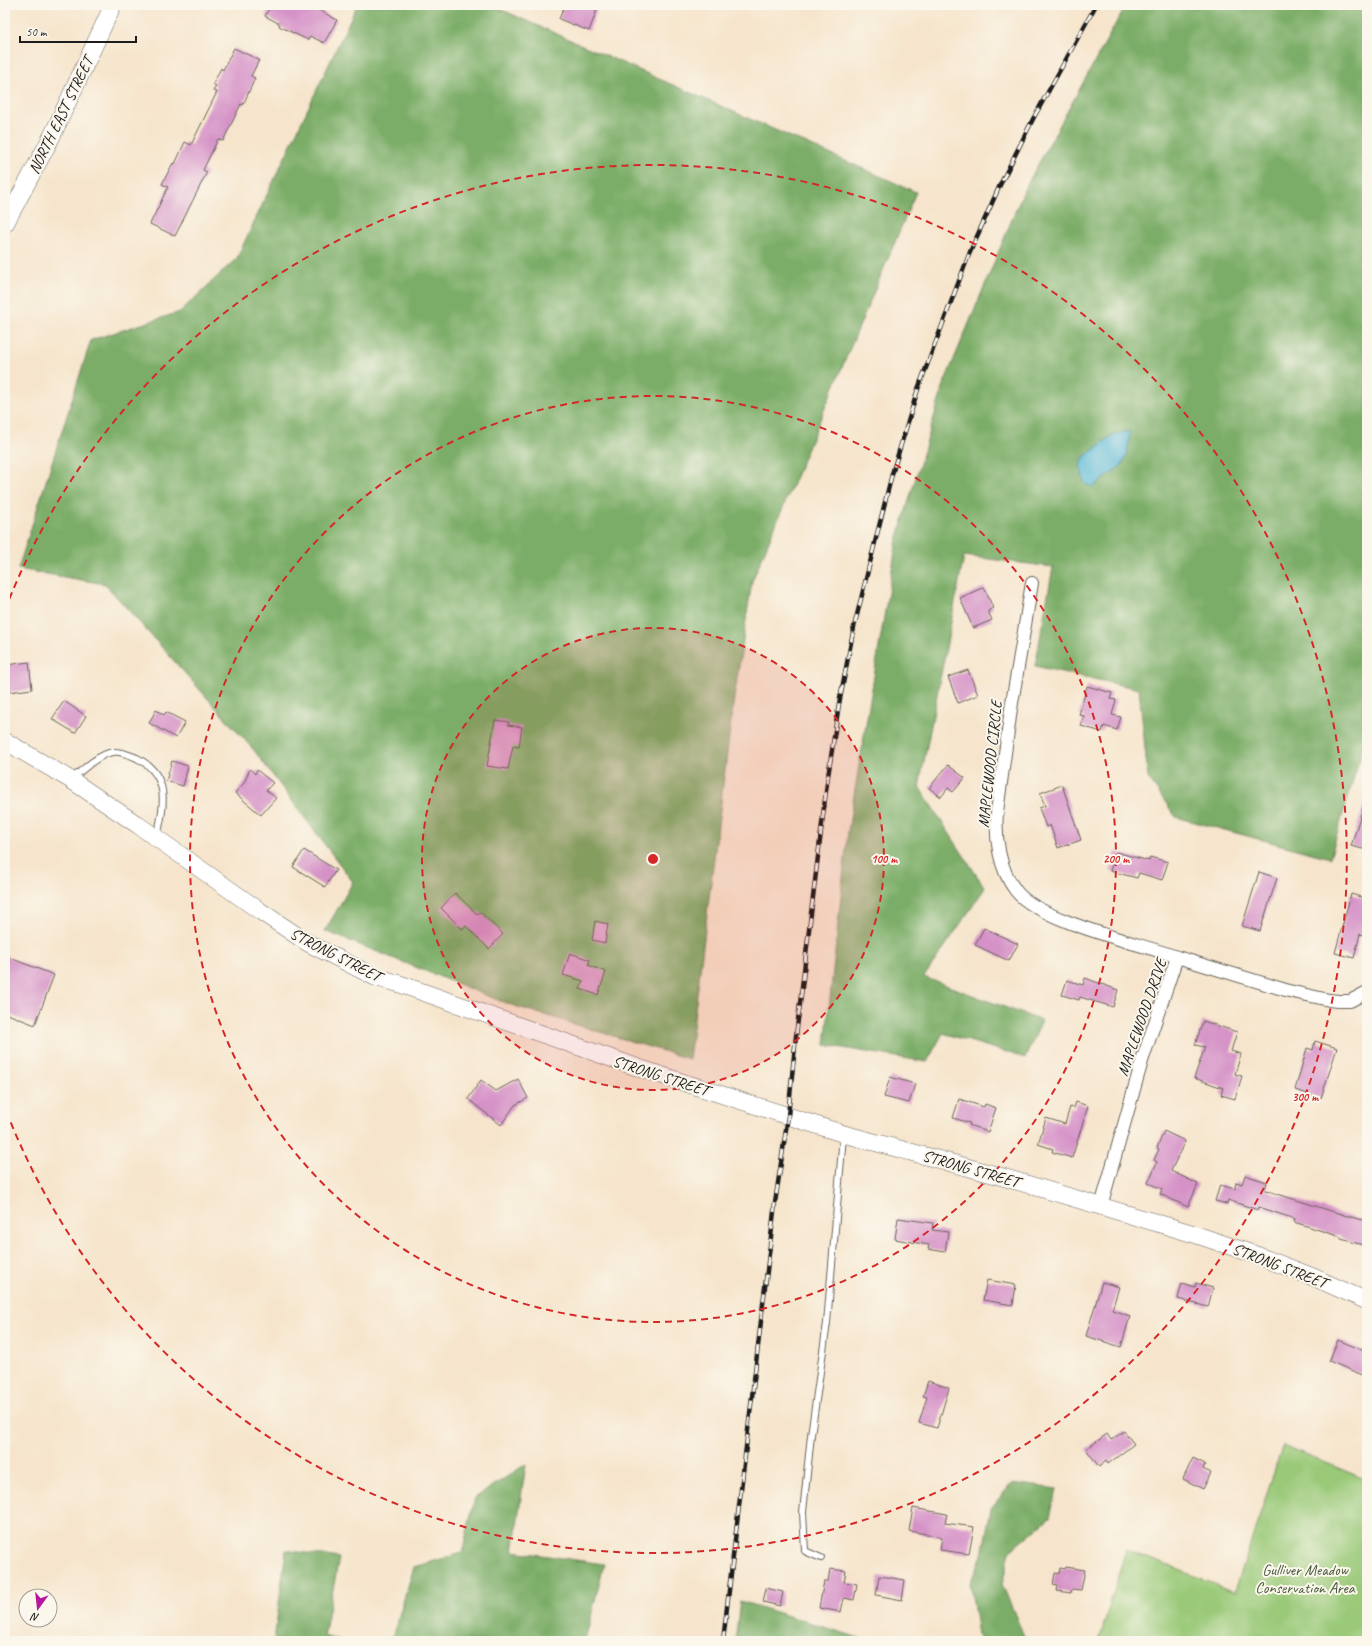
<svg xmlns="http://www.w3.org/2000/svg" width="1372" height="1646" font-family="Caveat,sans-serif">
<rect width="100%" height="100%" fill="#fbf7ec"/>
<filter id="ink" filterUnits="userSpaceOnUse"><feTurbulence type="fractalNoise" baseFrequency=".025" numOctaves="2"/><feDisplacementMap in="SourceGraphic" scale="8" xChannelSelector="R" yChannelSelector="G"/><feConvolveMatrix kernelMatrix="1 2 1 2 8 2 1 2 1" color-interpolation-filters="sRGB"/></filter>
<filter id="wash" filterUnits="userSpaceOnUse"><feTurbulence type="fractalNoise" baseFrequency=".012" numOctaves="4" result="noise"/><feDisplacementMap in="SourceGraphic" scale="16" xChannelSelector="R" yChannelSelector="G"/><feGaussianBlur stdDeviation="0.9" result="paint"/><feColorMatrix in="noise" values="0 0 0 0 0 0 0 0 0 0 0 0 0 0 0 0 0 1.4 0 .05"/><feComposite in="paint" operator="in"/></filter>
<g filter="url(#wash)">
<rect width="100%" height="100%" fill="#f6e5cc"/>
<path fill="#9ac978" stroke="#5b724a" d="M1283,1445L1367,1480V1641H1099L1126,1550L1235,1591Z"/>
<path fill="#7bad68" stroke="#4c6442" d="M357,5H491L916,192L752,581L733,705L689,1059L508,1004L325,931L353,882L253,749L105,584L18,569L91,340L180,312L237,258Z
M1126,5H1367V656L1361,655L1367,708V734L1330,858L1176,817L1148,778L1139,689L1035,666L1053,567L964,556L919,787L985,888L924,977L1042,1021L1025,1058L943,1033L927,1062L825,1045L848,831L897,540L945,381L1025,188Z
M526,1464L513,1551L604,1564L585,1641H391L414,1567L462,1553L475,1498Z
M1012,1483L1057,1489L1050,1517L1010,1551L1002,1584L1024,1636L1025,1641H979L970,1583L982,1555L991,1508Z
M286,1550L339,1558L324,1636L339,1641H274Z
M740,1601L869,1641H735Z"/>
<path fill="#5ab9d8" stroke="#3b6a7a" d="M1130,431L1127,455L1122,465L1093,487L1085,484L1080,466L1084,457L1114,434Z"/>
<g id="blocks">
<path fill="#d592c7" d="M271,5H310L337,20L324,43L310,36L308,40L279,26L280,24L265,16Z
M565,5H583L597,10L589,31L559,19Z
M234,48L259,60L251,76L255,78L243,105L241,104L223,141L218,139L203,170L207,172L175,236L150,224L168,187L162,184L173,163L175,164L185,142L191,145L217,92L213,91L216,86L213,84L221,68L223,70Z
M984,587L993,608L988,611L992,620L973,628L960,598Z
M29,662L32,689L9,692L6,665Z
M968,670L978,695L958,703L948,677Z
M1087,686L1112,693L1110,699L1116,700L1112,715L1121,717L1117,730L1104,726L1102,732L1081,726L1084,716L1079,715Z
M64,701L86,716L75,733L52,719Z
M156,710L164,715L166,712L185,722L176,738L149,723Z
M495,720L509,722L508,725L522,727L519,747L513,746L508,769L487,766Z
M172,761L188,766L183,786L166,781Z
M948,765L965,778L953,792L948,788L941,797L929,788Z
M250,769L255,774L257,770L273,783L266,790L276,798L261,815L235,793L244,783Z
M1062,785L1081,840L1058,848L1050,825L1046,827L1039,808L1045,806L1040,793Z
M1364,804L1367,805V850L1351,846Z
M304,850L336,870L325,887L293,867Z
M1116,852L1149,861L1150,857L1168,862L1162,880L1139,873L1137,878L1110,871Z
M1259,872L1277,878L1260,931L1242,926Z
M455,893L477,914L480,912L503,934L489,949L466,926L462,929L441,908Z
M1351,894L1367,899V922L1363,935L1360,934L1354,958L1335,953Z
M595,921L608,924L605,943L592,940Z
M984,928L1018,944L1009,961L975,945Z
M570,953L590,960L588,965L606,972L598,995L580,989L583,981L563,975Z
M5,956L54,975L35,1025L5,1013Z
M1085,978L1118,990L1113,1007L1080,997L1079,1000L1062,995L1067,980L1083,985Z
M1203,1021L1237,1032L1231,1051L1241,1054L1235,1074L1242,1076L1235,1099L1221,1095L1223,1088L1194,1078L1205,1047L1195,1045Z
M1315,1041L1337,1048L1321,1098L1295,1090L1307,1048L1313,1050Z
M890,1077L915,1084L909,1103L884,1097Z
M518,1079L528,1098L515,1105L501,1125L468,1099L481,1080L496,1091Z
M959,1099L984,1107L985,1104L996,1108L988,1132L969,1125L970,1123L953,1118Z
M1076,1102L1088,1106L1072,1158L1052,1152L1053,1149L1038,1144L1046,1118L1065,1124L1070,1107L1074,1108Z
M1164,1131L1185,1141L1171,1171L1198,1184L1188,1207L1160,1194L1162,1189L1148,1183L1157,1162L1154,1160L1159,1149L1157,1148Z
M1245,1175L1267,1182L1265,1190L1347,1216L1367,1221V1246L1341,1239V1237L1294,1222L1295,1219L1259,1207L1258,1210L1228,1200L1227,1204L1215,1201L1220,1185L1235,1189L1236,1182L1242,1184Z
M898,1218L933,1223L932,1230L948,1232L945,1252L928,1249L929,1245L895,1239Z
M987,1280L1016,1285L1013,1305L983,1300Z
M1102,1282L1119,1287L1112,1310L1130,1316L1121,1347L1086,1336Z
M1182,1283L1195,1287L1196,1283L1213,1288L1208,1307L1178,1299Z
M1338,1340L1367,1352V1377L1329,1361Z
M928,1381L949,1388L937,1428L919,1423L927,1397L923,1396Z
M1124,1431L1134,1444L1108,1464L1106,1461L1099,1467L1086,1449L1107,1434L1111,1440Z
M1193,1458L1205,1464L1203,1469L1211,1473L1203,1489L1183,1479Z
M913,1508L947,1514L945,1523L974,1527L969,1554L940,1550L942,1537L909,1531Z
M1066,1567L1085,1570L1081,1590L1072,1589L1071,1593L1057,1591L1058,1586L1053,1585L1055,1573L1059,1574L1060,1568L1065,1569Z
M830,1569L846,1571L844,1582L857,1584L854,1600L844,1598L841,1612L819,1608L824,1581H828Z
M879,1576L905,1580L902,1600L876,1595Z
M766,1588L783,1592L780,1606L763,1602Z"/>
</g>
</g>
<g filter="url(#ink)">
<use href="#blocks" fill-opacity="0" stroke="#68625a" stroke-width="1"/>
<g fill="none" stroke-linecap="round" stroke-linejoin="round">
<g stroke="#68625a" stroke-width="8">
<path id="lane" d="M72,779C82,770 99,754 113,752C121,751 130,755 137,758C171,776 164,806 157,837
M821,1558L805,1551L803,1512L811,1435L827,1323L843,1136"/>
</g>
<g stroke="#68625a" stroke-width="14">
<path id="street" d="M1032,583L1011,709L997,812C995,838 999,869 1016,891C1039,921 1138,943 1177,957
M1101,1206L1142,1061L1177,957L1289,991L1329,1000L1338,1001H1350L1367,992"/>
</g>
<g stroke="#68625a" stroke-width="18">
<path id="secondary" d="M5,224L51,138L113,5
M5,741L71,780L138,825L260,911L308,943L375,977L397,983L639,1068L844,1134L996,1175L1194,1234L1256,1255L1313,1277L1367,1301"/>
</g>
<use href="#lane" stroke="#fff" stroke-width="6"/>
<use href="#street" stroke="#fff" stroke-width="12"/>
<use href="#secondary" stroke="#fff" stroke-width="17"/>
<g stroke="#1c1c1c" stroke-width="4.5">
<path id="rail" d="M723,1641L775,1203L788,1116L796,1036L827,783L839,704L854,627L892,474L918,389L970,252L1000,185L1033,119L1096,5"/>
</g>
<use href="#rail" stroke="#fbf7ec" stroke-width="3" stroke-dasharray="9" stroke-linecap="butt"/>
</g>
</g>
<circle cx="653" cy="859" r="231" fill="#d62828" fill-opacity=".12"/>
<g fill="none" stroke="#d62828" stroke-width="2" stroke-dasharray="7 5">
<circle cx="653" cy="859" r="231"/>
<circle cx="653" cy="859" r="463"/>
<path d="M5 610A694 694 0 1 1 5 1108"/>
</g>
<g text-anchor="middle" stroke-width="4" stroke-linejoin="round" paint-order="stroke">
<g font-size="16" fill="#1c1c1c" stroke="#fbf7ec">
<text transform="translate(60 115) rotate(-64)" y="6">NORTH EAST STREET</text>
<text transform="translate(989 764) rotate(-84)" y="6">MAPLEWOOD CIRCLE</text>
<text transform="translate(336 954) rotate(27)" y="6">STRONG STREET</text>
<text transform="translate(1141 1017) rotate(-71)" y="6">MAPLEWOOD DRIVE</text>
<text transform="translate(661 1075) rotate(18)" y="6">STRONG STREET</text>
<text transform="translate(971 1168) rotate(16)" y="6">STRONG STREET</text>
<text transform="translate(1280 1265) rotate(21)" y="6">STRONG STREET</text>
</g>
<g font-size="16" fill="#48593c" stroke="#fbf7ec">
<text x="1305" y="1575">Gulliver Meadow<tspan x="1305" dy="18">Conservation Area</tspan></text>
</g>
</g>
<circle cx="653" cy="859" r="6" fill="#d62828" stroke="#fbf7ec" stroke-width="2"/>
<g font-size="12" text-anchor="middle" font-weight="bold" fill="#d62828" stroke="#fbf7ec" stroke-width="4" stroke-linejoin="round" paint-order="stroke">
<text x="884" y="863">100 m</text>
<text x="1116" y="863">200 m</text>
<text x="1305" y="1101">300 m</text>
</g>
<rect width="1372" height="1646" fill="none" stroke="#fbf7ec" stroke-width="20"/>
<g transform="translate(38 1608) rotate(195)"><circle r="19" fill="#fbf7ec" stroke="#a29f99"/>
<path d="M0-3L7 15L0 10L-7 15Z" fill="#b5179e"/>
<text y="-6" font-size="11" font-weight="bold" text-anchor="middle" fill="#1c1c1c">N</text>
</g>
<path d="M20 36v6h116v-6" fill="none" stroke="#1c1c1c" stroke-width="2"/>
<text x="26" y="36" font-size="12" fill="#1c1c1c" stroke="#fbf7ec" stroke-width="3" paint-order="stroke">50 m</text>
</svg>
